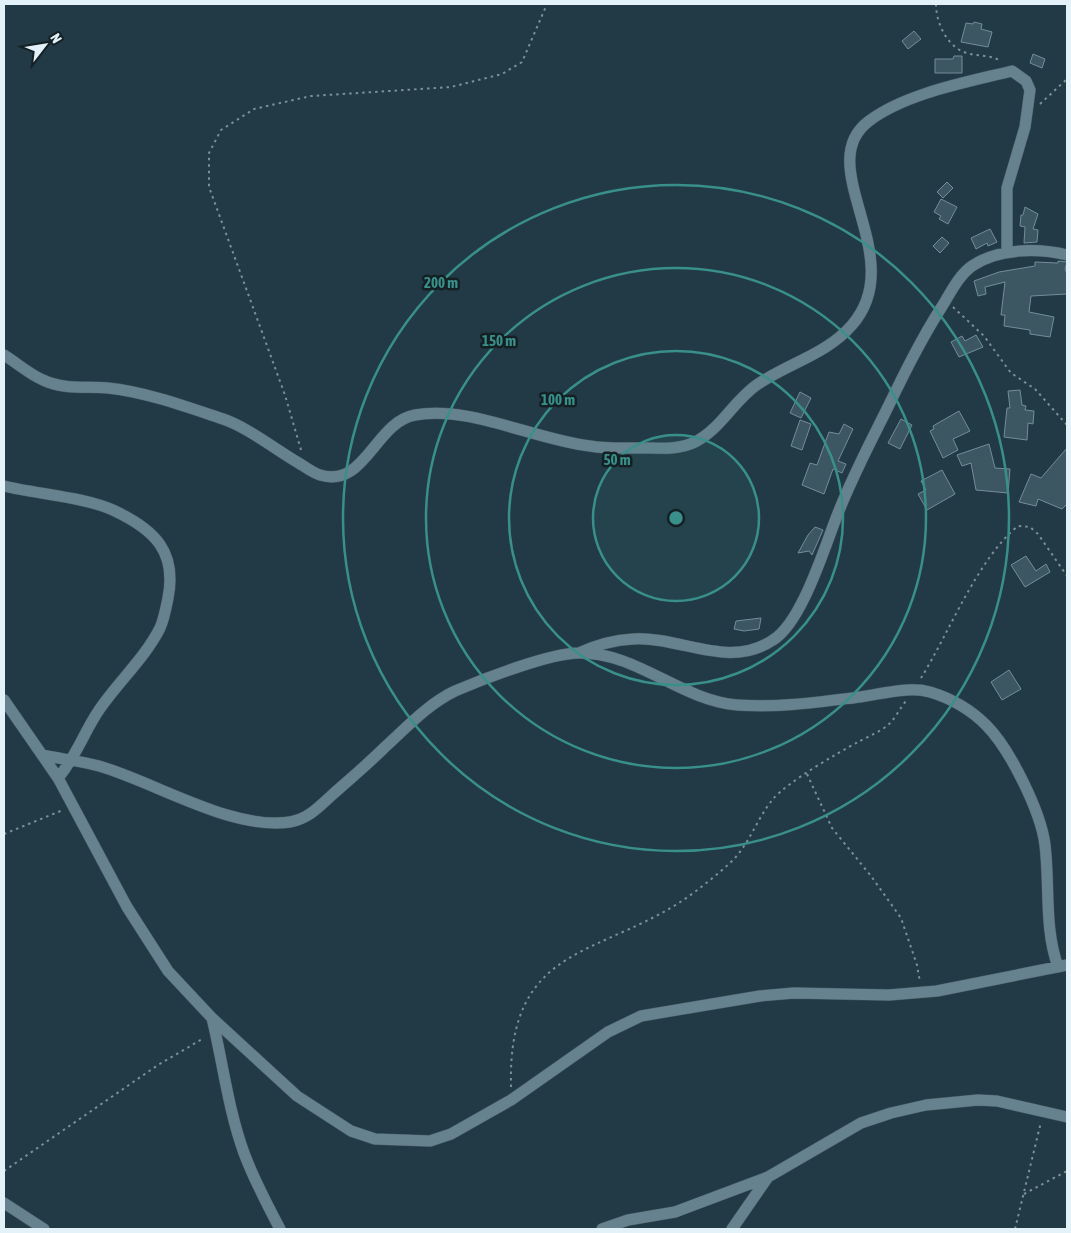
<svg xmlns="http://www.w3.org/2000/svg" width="1071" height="1233" font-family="'Asap Condensed',sans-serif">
<rect width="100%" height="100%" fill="#223a45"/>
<path fill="#3d5762" stroke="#728e9a" d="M974,22L982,24L981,29L992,32L988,47L961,42L966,23L973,24Z
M914,31L921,39L908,49L902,41Z
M1033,54L1045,59L1042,68L1030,63Z
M954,56H962V73H935V59H953Z
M947,182L953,188L943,198L937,192Z
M941,199L957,207L948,224L939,219L941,216L934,212Z
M1025,207L1038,214L1033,229L1038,230L1037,242L1024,243L1025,227L1020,226L1021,215H1023Z
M990,229L997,242L988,246L987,243L976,249L971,238Z
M942,237L949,243L940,253L933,246Z
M1058,261L1067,262L1065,269L1067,274V294L1031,296L1029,312L1054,317L1050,337L1030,334V330L1004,326L1005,315H1001L1005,282L985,287L986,294L978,296L974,281L999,272L1035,266V262L1058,263Z
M976,335L983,347L959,357L951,342L962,336L965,341Z
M1020,390L1022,405L1026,406L1025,410L1034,411L1033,424L1028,423L1027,440L1004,437L1007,408H1010L1008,391Z
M800,392L811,398L801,418L790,413Z
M959,411L970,431L953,439L958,450L943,458L930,431L934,429L933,426Z
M901,419L912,425L900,449L888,443Z
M800,420L811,424L802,450L791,446Z
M844,424L853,429L838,461L846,464L842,473L833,469L824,494L802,485L810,463L817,465L829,432L839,434Z
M989,444L995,468L1010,469L1008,493L976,490L971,463L962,466L957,455Z
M1067,448V504L1062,509L1038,499L1036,506L1019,502L1031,474L1041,478Z
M942,470L955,494L927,510L918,494L926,490L921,481Z
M815,527L823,530L812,555L809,551L798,553L808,535Z
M1026,556L1036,571L1046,564L1050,572L1025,587L1011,565Z
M761,618L759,629L744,631L734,629L736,621Z
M1009,670L1021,689L1002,700L991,682Z"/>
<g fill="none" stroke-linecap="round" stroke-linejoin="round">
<g stroke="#415760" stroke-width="12">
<path id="minor" d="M4,355C17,363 29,374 43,380C64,390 86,386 108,388C146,392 187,407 223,419C247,427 275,449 297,462C304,466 313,473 320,475C365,489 375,422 415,415C468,405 536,440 590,446C607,449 625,448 643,448C660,448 679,450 695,442C721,429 734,400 758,384C789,363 827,354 852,325C911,257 810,165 869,121C906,93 968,82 1012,71L1026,81L1030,90L1025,127L1007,188V252
M4,486C36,494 86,497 115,511C155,530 177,552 168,598C166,608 164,619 160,628C145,658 118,682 99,710C84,732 76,757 58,778
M579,653C596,645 614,640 633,639C681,636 728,670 773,640C801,623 823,552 835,521C849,483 868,447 886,411C903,376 920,341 941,308C950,294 958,276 972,266C998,248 1038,248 1067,255
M4,700L58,778L127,907L168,971L212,1018L297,1096L351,1131L375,1139L430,1141L451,1134L511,1100L608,1032L641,1016L760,996L794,993L889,995L937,991L1067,965
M42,755C61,759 81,761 99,766C155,782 232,831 290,822C308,819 319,807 332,795C350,779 368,764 385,747C407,727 428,704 455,691C483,679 550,653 579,653C637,652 680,700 737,705C779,708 819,702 860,697C882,694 908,686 930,692C950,698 971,710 986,725C1010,749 1041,812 1045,845C1050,887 1044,927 1058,967
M212,1018C223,1063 228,1109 244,1153C254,1180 267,1204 280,1229
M4,1203L44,1229
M602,1229L628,1220L675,1212L768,1177L861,1123L891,1113L926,1105L978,1100L997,1101L1067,1117
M732,1229L768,1177"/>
</g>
<path stroke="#7c8f98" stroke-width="2" stroke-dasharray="2.5 4" stroke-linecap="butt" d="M936,4C936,22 946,45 964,52C976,57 989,54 1001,61
M1040,104L1067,79
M953,307L984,336L1011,373L1035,389L1067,425
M301,450L285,395L209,187V153L221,130L254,109L311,96L451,87L502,74L522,62L547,4
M921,678C949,633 978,558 1018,526L1030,527L1038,534L1067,576
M807,774L832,828L871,876L901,918L917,965L920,982
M4,834L63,810
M511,1087C507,938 606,959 696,891C709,881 723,870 734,859C750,842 758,817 773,799C789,781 836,754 858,742C867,737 880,732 888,725C895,719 900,708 906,701
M4,1171L158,1065L204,1038
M1024,1194L1067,1171
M1015,1229L1041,1122"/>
<use href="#minor" stroke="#67828f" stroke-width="11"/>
</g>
<circle cx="676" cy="518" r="83" fill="#398f8a" fill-opacity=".12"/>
<g fill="none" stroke="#398f8a" stroke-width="2.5">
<circle cx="676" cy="518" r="83"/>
<circle cx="676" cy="518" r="167"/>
<circle cx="676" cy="518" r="250"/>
<circle cx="676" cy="518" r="333"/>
</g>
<circle cx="676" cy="518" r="8" fill="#398f8a" stroke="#152025" stroke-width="2.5"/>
<g font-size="15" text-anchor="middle" font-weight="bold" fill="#398f8a" stroke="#152025" stroke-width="5" stroke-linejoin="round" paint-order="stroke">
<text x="441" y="288">200 m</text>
<text x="499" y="346">150 m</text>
<text x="558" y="405">100 m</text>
<text x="617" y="465">50 m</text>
</g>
<rect width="1071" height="1233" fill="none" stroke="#e3f1f8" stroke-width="10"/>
<g transform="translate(45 45) rotate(59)" stroke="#152025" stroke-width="4" paint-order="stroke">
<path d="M0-4L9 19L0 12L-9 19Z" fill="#e3f1f8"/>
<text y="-8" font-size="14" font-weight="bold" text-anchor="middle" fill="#e3f1f8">N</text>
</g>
</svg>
